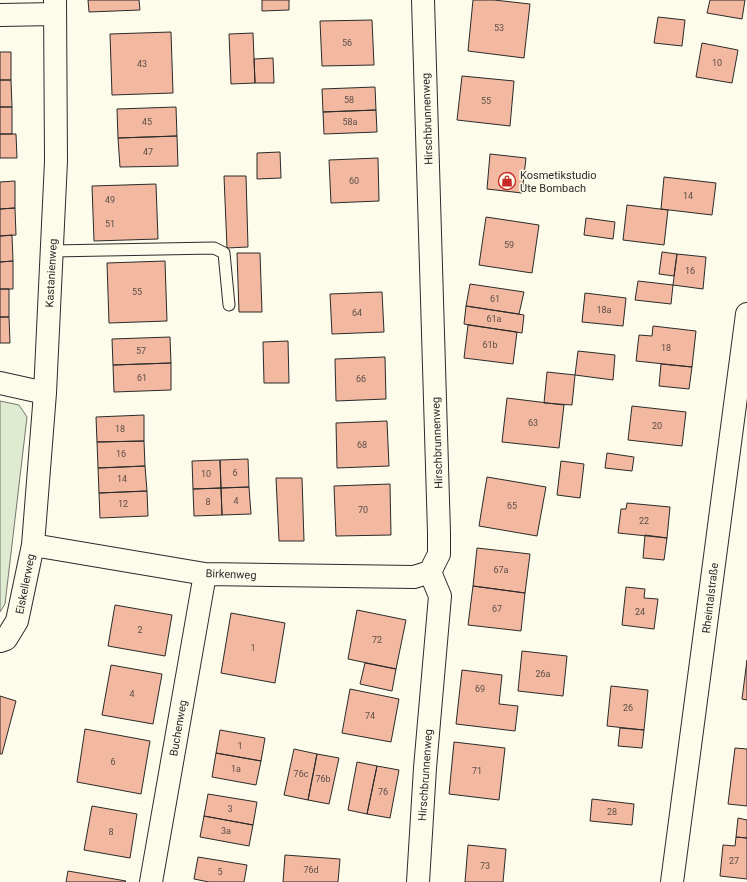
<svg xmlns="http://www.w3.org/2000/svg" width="747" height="882" font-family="Roboto,sans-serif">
<rect width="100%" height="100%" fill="#fdfbea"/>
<path fill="#deebd1" stroke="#74746e" d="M0,401L19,405L27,417L5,604L0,612Z"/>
<path fill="#f2b8a0" stroke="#2b2b2b" d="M88,0H139L140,10L89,12Z
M262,0H289V10L262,11Z
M473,0H494L530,4L524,58L468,51Z
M710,0H745L742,19L707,13Z
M658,17L685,20L682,46L654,43Z
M372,20L374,65L322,66L320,21Z
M171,32L173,93L112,95L110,34Z
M253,33L255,83L231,84L229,34Z
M702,43L738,50L732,83L696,77Z
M0,52H11V80H0Z
M273,58L274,83H255L254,59Z
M462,76L514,81L510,126L457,120Z
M0,80H11L12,107H0Z
M375,87L376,110L323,112L322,89Z
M0,107H12V134H0Z
M176,107L177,136L118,138L117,109Z
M376,110L377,132L324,134L323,112Z
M0,134H16L17,158H0Z
M177,136L178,166L120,167L118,138Z
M280,152L281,178L257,179V153Z
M490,154L526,158L522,193L487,189Z
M378,158L379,201L331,203L329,160Z
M224,176H246L248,247L227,248Z
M664,177L716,183L712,215L661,209Z
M15,181V208L0,209V182Z
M156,184L158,239L94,241L92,186Z
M627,205L668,210L664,245L623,240Z
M15,208L16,235L0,236V209Z
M486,217L539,225L532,273L479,265Z
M586,218L615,222L613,239L584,235Z
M12,235L13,261L0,262V236Z
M662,252L677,254L674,276L659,274Z
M237,253H260L262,312H239Z
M677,254L706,257L703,289L673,285Z
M13,261V289H0V262Z
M165,261L167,321L109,323L107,263Z
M638,281L673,285L671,304L635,300Z
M470,284L524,292L519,314L466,306Z
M0,289H9V317H0Z
M382,292L384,332L332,334L330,294Z
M585,293L626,298L623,326L582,322Z
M466,306L524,315L522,333L464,324Z
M0,317H9L10,343H0Z
M468,325L517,332L513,364L464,358Z
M653,326L696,331L692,367L636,361L639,335L652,336Z
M170,337L171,363L113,365L112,339Z
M288,341L289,383H264L263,342Z
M578,351L615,355L613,380L575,375Z
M385,357L386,399L336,401L335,359Z
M171,363V390L114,392L113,365Z
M661,364L692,367L689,389L659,386Z
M547,372L575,375L572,405L544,403Z
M507,398L564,405L559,448L502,442Z
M632,406L686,412L682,446L628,440Z
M144,415V441L97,442L96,417Z
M387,421L389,466L337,468L336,423Z
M144,441L145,466L98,468L97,442Z
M607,453L634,457L632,471L605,468Z
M248,459L249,487L221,488L220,460Z
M220,460L221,488L193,489L192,461Z
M561,461L584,464L580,498L557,495Z
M145,466L147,491L99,493L98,468Z
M487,477L546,487L537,536L479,526Z
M276,478H302L304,541H279Z
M390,484L391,535L336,536L334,486Z
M249,487L251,514L222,515L221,488Z
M221,488L222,515L194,516L193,489Z
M147,491L148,516L100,518L99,493Z
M627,503L670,507L667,538L618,533L621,509H626Z
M645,535L667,538L664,560L643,558Z
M477,548L530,554L525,593L473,586Z
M473,586L525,593L521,631L468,625Z
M626,587L645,589L644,598L658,599L654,629L622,625Z
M115,605L172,615L165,656L108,646Z
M357,610L406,620L396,669L348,659Z
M231,613L285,623L275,683L221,673Z
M522,651L567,656L563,696L518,691Z
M747,660V700L742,699Z
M365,663L396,669L392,691L360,684Z
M111,665L162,674L153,724L102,715Z
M462,670L502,675L499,704L518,706L515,731L456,724Z
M611,686L648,690L644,730L607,726Z
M350,689L399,699L391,742L342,733Z
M0,696L16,701L2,754H0Z
M620,728L644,730L642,748L618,746Z
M85,729L150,741L141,794L77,782Z
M220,730L265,738L261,761L216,753Z
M454,742L505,748L499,800L449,794Z
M735,748L747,749V806L728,804Z
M294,749L317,754L308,800L284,795Z
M216,753L261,761L256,785L212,777Z
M317,754L339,758L329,804L308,800Z
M357,762L377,766L367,814L348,810Z
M377,766L399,770L390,818L367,814Z
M208,794L257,802L253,825L204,816Z
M592,799L634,804L632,825L590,821Z
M92,806L137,814L130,858L84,850Z
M204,816L253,825L249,846L200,837Z
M738,818L747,820V838L736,837Z
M736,837L747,838V879L720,876L723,845L735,846Z
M468,845L506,849L503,882H465Z
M285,855L340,859L338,882H283Z
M198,857L247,865L244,882H209L194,879Z
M68,871L126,881L125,882H66Z"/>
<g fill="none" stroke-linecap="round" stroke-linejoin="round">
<g stroke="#2b2b2b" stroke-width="13">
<path id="lane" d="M52,251L214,248L224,253L229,305"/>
</g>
<g stroke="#2b2b2b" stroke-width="24">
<path id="street" d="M0,15L55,14
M0,383L45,393
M33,545L205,574L414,577L430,572
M0,641L6,639L17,621L33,545L45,393L56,161L55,0
M151,882L205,574
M418,882L425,768L440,596L430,572L439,554V533L423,0
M672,882L747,314"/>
</g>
<use href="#lane" stroke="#fdfbea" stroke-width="11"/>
<use href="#street" stroke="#fdfbea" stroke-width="22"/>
</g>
<defs>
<g id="shop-ring" transform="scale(0.9)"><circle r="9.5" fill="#fdfbea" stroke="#c62828" stroke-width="1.5"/><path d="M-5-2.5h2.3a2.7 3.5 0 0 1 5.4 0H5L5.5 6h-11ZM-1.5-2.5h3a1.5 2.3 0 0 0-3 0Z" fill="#c62828"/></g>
</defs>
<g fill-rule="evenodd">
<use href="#shop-ring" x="507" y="181"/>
</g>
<g text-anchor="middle" stroke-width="3" stroke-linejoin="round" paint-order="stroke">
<g font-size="9" fill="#5d4e48">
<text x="499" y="31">53</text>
<text x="347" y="46">56</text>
<text x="717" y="66">10</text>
<text x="142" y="67">43</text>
<text x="349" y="103">58</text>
<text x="486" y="104">55</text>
<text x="147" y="125">45</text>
<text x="350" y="125">58a</text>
<text x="148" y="155">47</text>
<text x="354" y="184">60</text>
<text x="688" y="199">14</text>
<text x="110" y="203">49</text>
<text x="110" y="227">51</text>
<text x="509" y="248">59</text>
<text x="690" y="274">16</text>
<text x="137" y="295">55</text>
<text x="495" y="302">61</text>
<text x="604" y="313">18a</text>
<text x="357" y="316">64</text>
<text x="494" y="322">61a</text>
<text x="490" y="348">61b</text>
<text x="666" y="351">18</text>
<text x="141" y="354">57</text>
<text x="142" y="381">61</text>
<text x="361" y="382">66</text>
<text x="533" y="426">63</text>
<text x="657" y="429">20</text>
<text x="120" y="432">18</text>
<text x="362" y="448">68</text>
<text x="121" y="457">16</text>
<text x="235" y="476">6</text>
<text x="206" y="477">10</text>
<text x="122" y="482">14</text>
<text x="236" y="504">4</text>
<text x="208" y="505">8</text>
<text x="123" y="507">12</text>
<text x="512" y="509">65</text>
<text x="363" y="513">70</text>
<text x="644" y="524">22</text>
<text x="501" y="573">67a</text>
<text x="497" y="612">67</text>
<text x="640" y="615">24</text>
<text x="140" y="633">2</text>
<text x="377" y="643">72</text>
<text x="253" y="651">1</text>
<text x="543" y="677">26a</text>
<text x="480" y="692">69</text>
<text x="132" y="697">4</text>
<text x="628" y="711">26</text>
<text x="370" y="719">74</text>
<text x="240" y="749">1</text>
<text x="113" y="765">6</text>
<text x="236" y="772">1a</text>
<text x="477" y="774">71</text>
<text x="301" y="777">76c</text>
<text x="323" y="782">76b</text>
<text x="383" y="795">76</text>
<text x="230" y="812">3</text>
<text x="612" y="815">28</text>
<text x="226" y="834">3a</text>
<text x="111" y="835">8</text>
<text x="734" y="864">27</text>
<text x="485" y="869">73</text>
<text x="311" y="873">76d</text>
<text x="220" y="875">5</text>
</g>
<g font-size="11" fill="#2b2b2b" stroke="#fdfbea">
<text transform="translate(427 119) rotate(-92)" y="4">Hirschbrunnenweg</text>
<text transform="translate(51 273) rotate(-87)" y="4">Kastanienweg</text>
<text transform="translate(437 443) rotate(-92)" y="4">Hirschbrunnenweg</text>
<text transform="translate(231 574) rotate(2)" y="4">Birkenweg</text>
<text transform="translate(25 584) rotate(-79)" y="4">Eiskellerweg</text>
<text transform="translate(710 598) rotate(-83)" y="4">Rheintalstraße</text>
<text transform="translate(178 728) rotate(-80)" y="4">Buchenweg</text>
<text transform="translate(425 775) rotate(-86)" y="4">Hirschbrunnenweg</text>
</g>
<g font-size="11" fill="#2b2b2b" stroke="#fdfbea" text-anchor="start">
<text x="520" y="179">Kosmetikstudio<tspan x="520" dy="13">Ute Bombach</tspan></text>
</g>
</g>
</svg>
